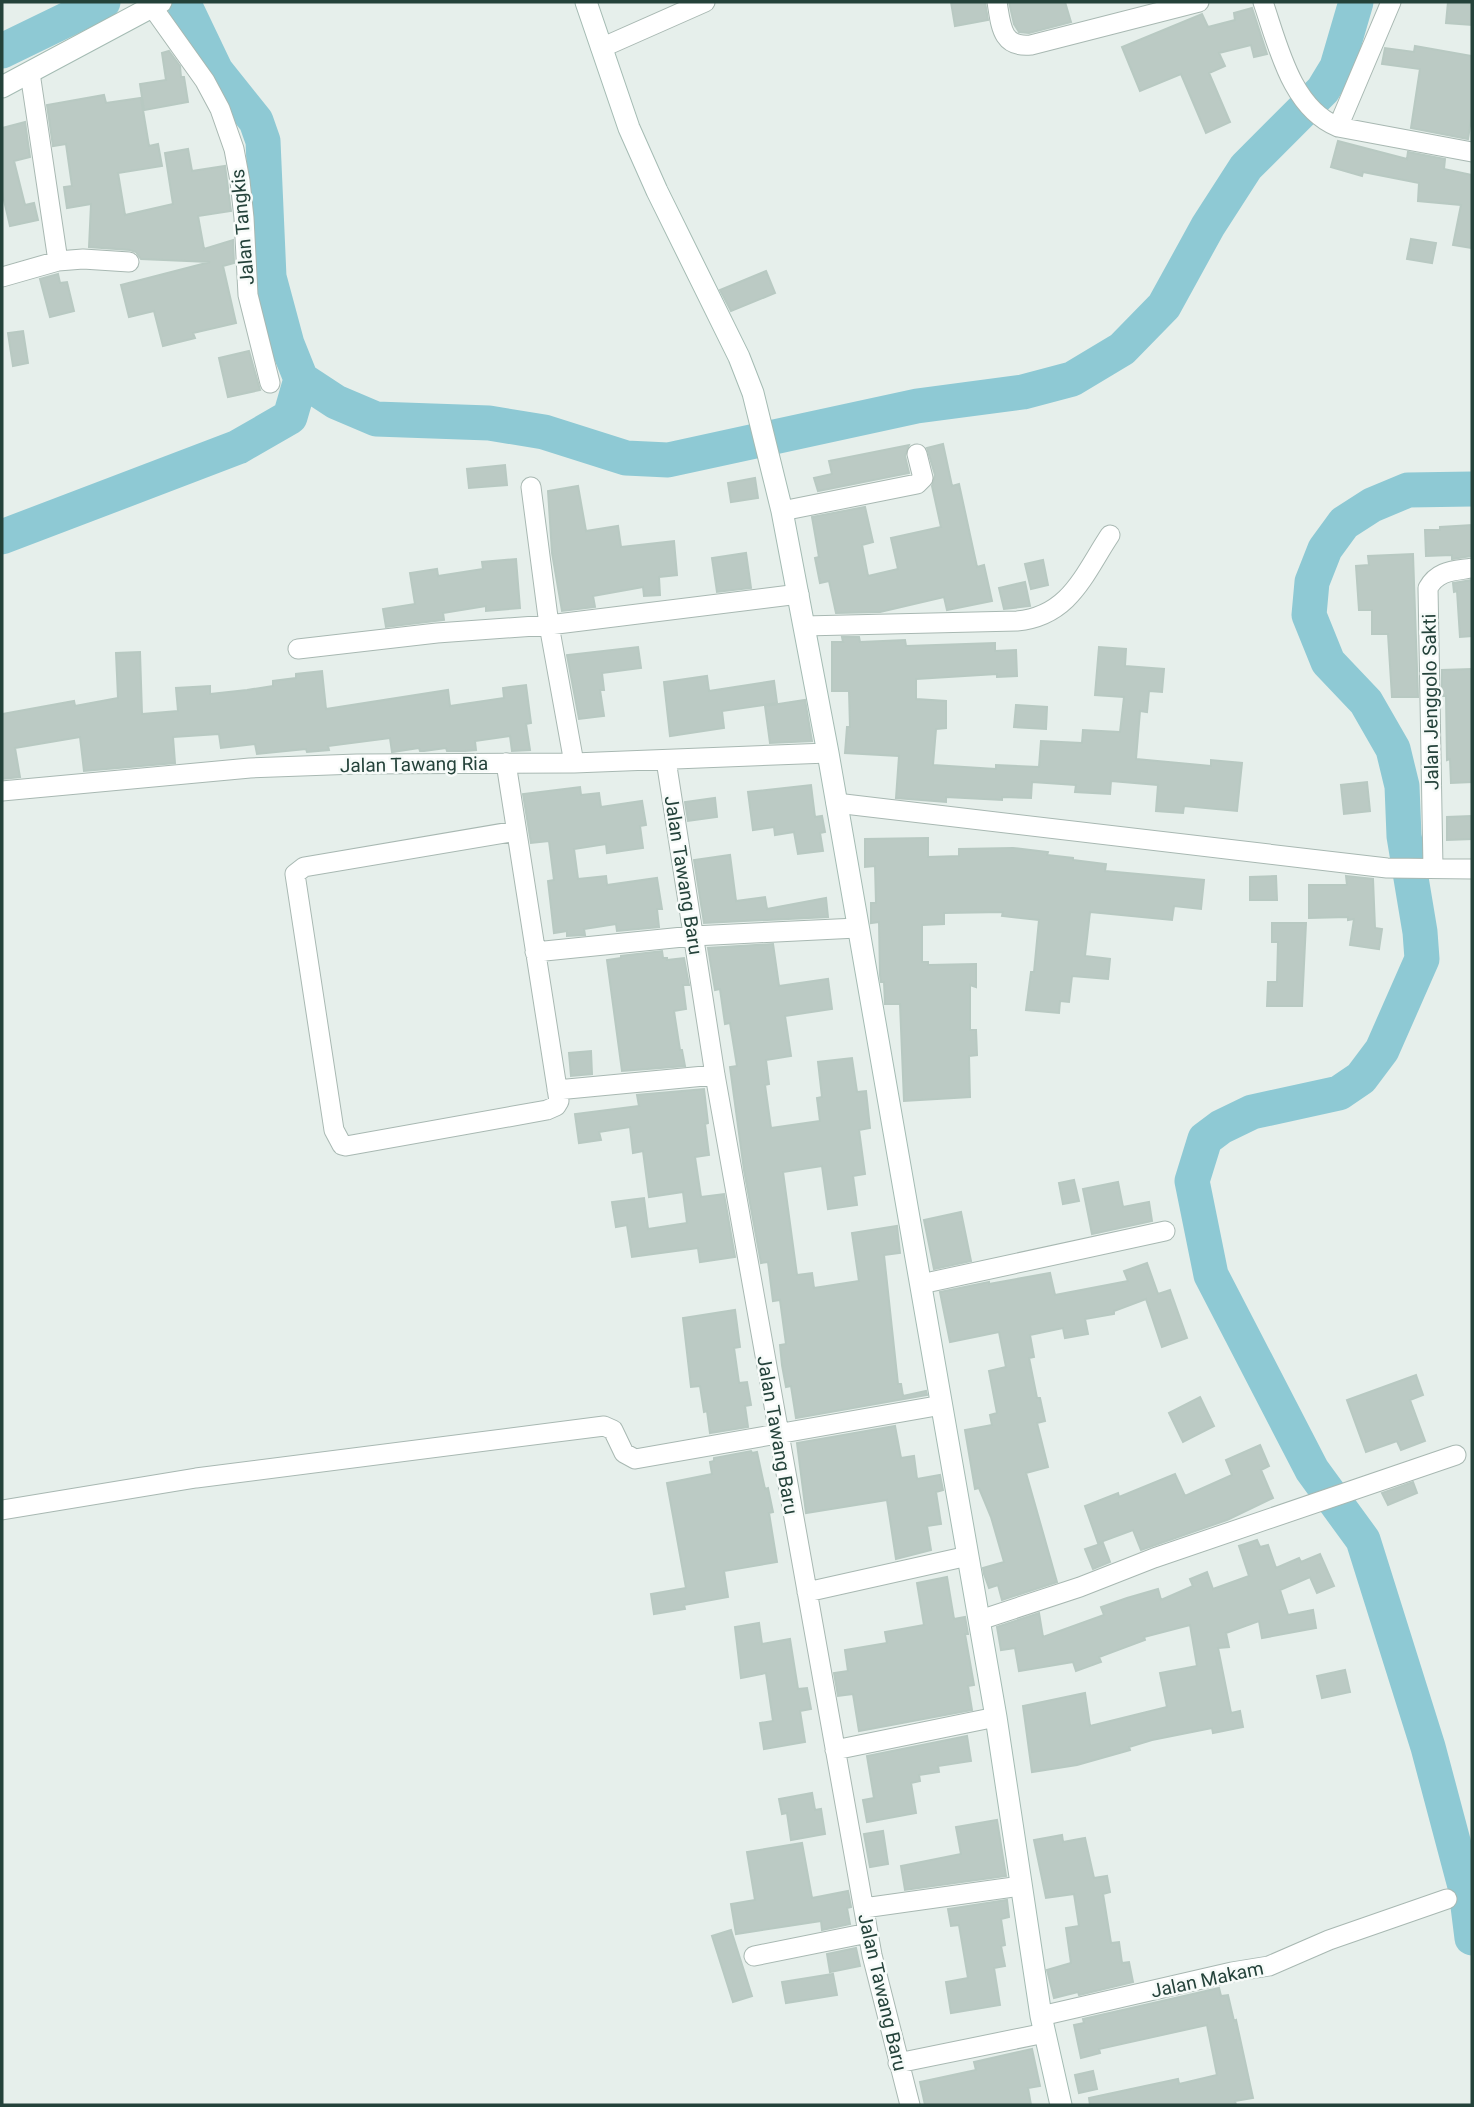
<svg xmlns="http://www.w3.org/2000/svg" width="1474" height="2107" font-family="Roboto,sans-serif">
<rect width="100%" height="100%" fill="#e6efeb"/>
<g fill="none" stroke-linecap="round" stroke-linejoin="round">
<path stroke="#8ec9d4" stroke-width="35" d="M183,2L216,71L256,121L263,141L269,277L287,344L301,379L336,402L376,419L489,423L544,432L626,458L668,460L917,406L1023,392L1072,379L1122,349L1164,306L1208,226L1246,167L1323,90L1337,67L1356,2
M2,51L103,2
M1472,489L1408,490L1372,505L1344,523L1325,549L1312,582L1309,615L1328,662L1366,702L1393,749L1402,786L1404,836L1420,932L1422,959L1382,1050L1361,1078L1339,1093L1252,1112L1221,1127L1205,1139L1192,1181L1211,1275L1312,1470L1363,1540L1428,1747L1466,1890L1472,1938
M2,537L238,447L290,417L301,379"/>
</g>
<path fill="#bbcac4" stroke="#b8c9c2" stroke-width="2" d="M951,2H985L988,20L955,26Z
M1009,2H1065L1071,22L1029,33L1019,32L1014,24Z
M1448,2H1472V25L1446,23Z
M1252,8L1267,54L1254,57L1251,45L1219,53L1225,66L1209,73L1230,122L1206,133L1181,74L1140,91L1122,47L1202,14L1208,27L1235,20L1234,13Z
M1415,46L1472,56V113L1468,139L1411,128L1420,69L1382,64L1385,48L1414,52Z
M169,51L180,66L181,77H184L188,102L144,110L140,84L166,80L162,53Z
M104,95L106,103L141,98L149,146L158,144L162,166L118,173L125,215L173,204L165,153L188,149L192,171L225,166L231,211L198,216L204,249L233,240L234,263L223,266L236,323L193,333L195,338L163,346L154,311L129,317L121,285L210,262L141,259L136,252L130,250L89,247L91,204L67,208L64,187L72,186L66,144L53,146L47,105Z
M25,122L30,157L14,161L25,205L34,203L38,220L10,226L2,192V128Z
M1338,141L1407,159L1408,152L1445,159L1444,169L1472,175V248L1453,245L1461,205L1418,201L1419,183L1363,172L1362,176L1331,167Z
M1411,239L1436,243L1432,263L1407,259Z
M766,271L775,293L731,311L720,290Z
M58,274L60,283L67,282L74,311L50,317L40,279Z
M23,331L28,363L13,366L8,333Z
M249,351L260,390L228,397L219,358Z
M943,444L952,486L959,484L977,567L984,565L992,601L947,610L944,597L880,612L836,613L829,581L820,583L815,558L819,557L812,517L865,507L873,542L862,545L868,576L898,569L891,538L941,527L932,486L935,475L927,448Z
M909,445L905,456L909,473L818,491L814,478L832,474L829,461Z
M505,465L507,485L469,488L467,469Z
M755,478L758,498L731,502L728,483Z
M578,486L586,531L618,526L621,547L674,541L677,575L659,577L660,595L644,596L643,587L593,596L595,607L562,611L552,553L548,491Z
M1472,525V556L1452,559V555L1426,556L1425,530H1440V527Z
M746,553L751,588L717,592L712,558Z
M1413,554L1418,697H1392L1388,634H1372V610H1359L1356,566L1369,565L1368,556Z
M516,559L520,608L486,611V606L443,613L444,620L386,627L383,609L415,604L410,573L437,569L438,576L483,569L482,562Z
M1043,560L1048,585L1031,589L1025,564Z
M1472,580V636L1460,637L1457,591L1454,592L1453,583Z
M1025,582L1030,606L1004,609L999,588Z
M842,637H859L860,642L905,640L906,646L995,643V651L1016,650L1017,676L997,677V674L916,679V699L946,701V728L936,729L933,765L996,769V765L1039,767L1041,741L1082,743L1083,730L1120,732L1124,697L1095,695L1099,647L1126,649L1125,666L1164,669L1162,692L1149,691L1147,712L1140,711L1136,759L1211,766V760L1242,763L1237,811L1184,806L1183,813L1156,811L1158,785L1111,781L1110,794L1075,792L1076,785L1032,782L1031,798L1002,797V800L946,797V802L896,798L899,756L845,753L847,727H850L849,691H832V642H843Z
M638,647L641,668L602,673L604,690H600L604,716L579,719L567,655Z
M140,652L142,714L178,711L176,688L210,686V694L247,690L273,686V681L296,678V674L322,671L326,709L448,690L450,706L504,698L503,688L526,685L531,723L526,724L530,750L512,751L510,736L475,741L476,750L465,751H447L446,748L424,751H420L419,748L392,752L390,738L328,746L329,750L307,752L306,749L257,754L255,744L221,748L219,734L173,737L175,763L84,771L80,737L15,748L20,777L2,779V714L74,701L75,706L118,698L116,653Z
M1471,669L1472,782L1451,783L1450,759L1447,760L1446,696H1442V670Z
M707,676L709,691L774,681L777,703L722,711L724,728L670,736L664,682Z
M805,700L812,741L770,743L765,706Z
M1016,705L1047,707L1046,729L1014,727Z
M1367,782L1370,811L1344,814L1341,785Z
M811,785L815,817L822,816L825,832L820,833L823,851L798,854L794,832L775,835L774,827L753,830L748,792Z
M580,787L581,795L599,793L601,807L642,801L646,825L640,826L643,848L607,853L606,844L574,849L578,879L606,876L607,885L657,878L662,909H657L659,927L617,931L616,924L584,929L585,935L567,936V931L554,933L548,881L554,880L549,841L531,843L523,794Z
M715,798L717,817L688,821L685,802Z
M1471,816L1472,839L1447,840V817Z
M928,838V857L959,856V849L1013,848L1048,852L1047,855L1073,858V860L1106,864L1105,871L1204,880L1201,909L1174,906L1172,920L1090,912L1085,956L1110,959L1108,979L1072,976L1069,1002L1060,1001L1059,1013L1026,1010L1031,972H1034L1039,920L1002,916L1003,912L944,913V924L922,925V962H928V965L976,964V987L970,985V1030H976L977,1055L969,1056L970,1097L904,1101L900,1004H885L884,982H881L880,975L879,922L871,923V903H876L875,866L865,867V839Z
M730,855L736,901L765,897L767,909L826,898L828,917L704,923L694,860Z
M1276,876L1277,900H1250V877Z
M1346,876L1373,879L1375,928L1382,929L1379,949L1350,945L1354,919L1348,920V917L1309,918V885H1347Z
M1272,923H1306L1302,1006H1267L1268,982H1277L1278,942H1272Z
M773,944L779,986L828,979L832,1009L785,1016L791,1056L766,1060L769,1084L765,1085L771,1128L820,1121L817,1098L822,1097L818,1062L852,1058L857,1092L866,1091L870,1128L859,1130L865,1174L853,1176L857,1205L828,1209L822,1166L783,1172L797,1275L812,1273L814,1288L859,1281L852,1233L897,1226L900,1253L884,1255L898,1384H901L903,1396L926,1391L927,1395L796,1418L791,1386L786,1387L782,1365L780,1345L786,1344L780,1300L773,1301L768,1262L761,1263L744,1170L730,1067L737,1066L730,1023L725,1024L720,989L715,990L708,948Z
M662,951L663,958H667V960L684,958L689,985H683L686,1009L674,1011L680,1050H682L685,1066L622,1071L607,960L621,958V956Z
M591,1051L592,1074L571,1076L569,1053Z
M704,1089L708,1123L705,1124L709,1155L695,1157L701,1197L724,1194L735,1257L700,1262L698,1248L632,1257L627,1225L616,1227L612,1202L644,1198L648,1229L687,1223L683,1192L649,1197L643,1151L633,1153L630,1127L599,1132L601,1140L579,1143L575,1114L639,1106L637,1095Z
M1074,1180L1079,1201L1063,1204L1059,1183Z
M1118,1182L1123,1207L1149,1202L1152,1221L1092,1234L1083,1189Z
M961,1212L971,1261L934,1269L924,1220Z
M1147,1263L1158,1294L1170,1290L1187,1338L1162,1347L1146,1299L1114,1311V1314L1085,1319L1088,1334L1065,1338L1063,1328L1030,1335L1034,1357L1029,1358L1037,1398H1040L1045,1421L1037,1423L1048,1467L1026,1473L1057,1582L1002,1600L998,1585L989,1588L984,1574L983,1568L1004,1562L991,1517L979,1488L975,1489L965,1430L992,1425L990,1415L997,1413L989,1371L1006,1367L999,1332L950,1342L940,1292L989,1282V1284L1050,1273L1055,1295L1128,1281L1124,1271Z
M735,1310L740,1347L734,1348L739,1383L747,1382L751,1405L745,1406L748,1427L710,1433L707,1411L704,1412L700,1386L691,1387L683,1318Z
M1416,1375L1423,1395L1410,1400L1425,1441L1401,1450L1397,1441L1366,1452L1347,1400Z
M1200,1397L1214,1426L1183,1442L1169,1413Z
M895,1426L901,1458L914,1456L917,1479L940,1475L943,1490L936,1492L941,1524L927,1526L931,1550L896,1559L887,1500L806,1513L797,1443Z
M1260,1445L1269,1466L1261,1470L1273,1498L1227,1520L1141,1550L1133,1530L1098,1543L1085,1506L1118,1493L1119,1497L1175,1474L1185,1496L1232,1475L1226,1460Z
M751,1451L752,1453L757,1452L765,1489L768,1488L773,1512L769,1513L777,1562L724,1571L728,1597L684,1605L685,1609L654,1614L651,1594L686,1588L667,1483L712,1474L710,1462L714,1461V1458Z
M1413,1482L1417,1493L1388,1505L1382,1493Z
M1257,1540L1260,1547L1268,1545L1276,1568L1299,1558L1301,1562L1320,1554L1334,1586L1317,1593L1310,1577L1280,1590L1288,1615L1313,1610L1316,1628L1262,1638L1259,1621L1226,1633L1229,1647L1218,1648L1231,1713L1240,1711L1243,1727L1213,1733L1212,1728L1152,1740L1129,1747L1130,1750L1077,1765L1032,1772L1023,1706L1085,1693L1090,1726L1167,1707L1160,1673L1197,1666L1190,1625L1144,1637L1145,1640L1099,1657L1101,1662L1076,1671L1073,1662L1019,1671L1015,1648L1001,1650L997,1627L1039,1613L1043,1637L1104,1615L1101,1607L1127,1598L1158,1589L1161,1600L1193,1586L1190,1579L1207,1572L1213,1589L1249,1576L1239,1546Z
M1103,1543L1110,1562L1093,1569L1085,1549Z
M947,1577L954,1619L965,1617L968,1634H965L974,1685L968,1686L972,1710L859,1731L853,1694L838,1696L834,1673L848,1671L845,1650L887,1643L885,1632L924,1625L917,1583Z
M759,1623L762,1644L790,1639L798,1689L807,1688L811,1709L800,1711L805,1742L764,1749L760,1723L773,1721L766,1673L741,1678L735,1627Z
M1345,1670L1350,1692L1322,1698L1317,1676Z
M967,1736L971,1761L938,1766L939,1772L919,1775L920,1781L911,1783L916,1813L867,1822L863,1800L874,1798L867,1756Z
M812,1793L815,1810L821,1809L825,1834L791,1840L787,1813L782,1814L779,1799Z
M997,1820L1006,1876L905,1890L901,1866L961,1854L956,1827Z
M883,1831L888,1864L870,1867L864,1834Z
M1062,1835L1063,1842L1085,1838L1094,1878L1107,1876L1110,1892L1103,1894L1111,1943L1119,1942L1122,1963L1129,1962L1133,1982L1079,1995L1078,1992L1054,1998L1047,1970L1071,1963L1066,1928L1079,1926L1074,1894L1046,1898L1034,1840Z
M802,1843L812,1898L848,1891L851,1907L847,1908L850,1924L822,1930L821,1921L736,1934L731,1904L755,1900L747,1852Z
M1007,1900L1009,1917L1001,1919L1005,1945L1001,1946L1005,1966L994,1968L1000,2005L951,2013L946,1982L968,1978L959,1925L951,1926L948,1909Z
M731,1930L752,1996L733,2002L712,1936Z
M856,1948L860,1966L830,1972L827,1954Z
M833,1974L837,1995L786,2003L782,1982Z
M1219,1988L1221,1996L1228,1995L1234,2021L1236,2020L1253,2098L1235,2101L1236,2105H1090L1089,2098L1178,2079L1179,2084L1217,2075L1207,2025L1099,2049L1100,2053L1081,2058L1074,2025L1084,2023L1083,2019Z
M1032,2049L1040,2086L1028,2088L1031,2105H925L920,2082L976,2070L974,2062Z
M1093,2071L1097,2089L1079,2093L1075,2075Z"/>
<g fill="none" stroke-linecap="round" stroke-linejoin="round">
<g stroke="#a8b8b2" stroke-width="21">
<path id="street" d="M997,2C1001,25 1001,48 1031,45L1199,2
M1263,2C1278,45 1291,108 1338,127L1472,152
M153,8L205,81L220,109L234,149L240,181L244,218L248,295L270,383
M601,48L705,2
M30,73L58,261
M1338,127L1391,2
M2,277L58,261L83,259L129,262
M531,487L549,625L574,763
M782,511L917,484L923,478L917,454
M804,626L1017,621C1070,616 1084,574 1110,535
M298,649L437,633L549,625L799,594
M666,760L715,1075L872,1955L910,2105
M506,763L559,1101L556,1106L547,1110L346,1146L342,1145L334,1130L295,874L304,867L516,831
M2,791L250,768L357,764L574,763L828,753
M836,803L1387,868L1472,869
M1433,868L1428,588C1438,570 1454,571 1472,568
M535,952L693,936L857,928
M557,1090L715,1075
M921,1284L1165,1231
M2,1510L196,1478L604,1426L613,1430L624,1453L635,1459L942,1405
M807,1592L968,1556
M980,1620L1080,1587L1154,1558L1456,1455
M835,1750L996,1717
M864,1908L1020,1886
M754,1956L868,1933
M1041,2016L1232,1972L1269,1966L1329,1940L1447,1899
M898,2063L1045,2033"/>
</g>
<g stroke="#a4bbb3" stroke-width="23">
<path id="secondary" d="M586,2L629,128L657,191L739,357L753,393L782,511L828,753L996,1717L1041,2016L1061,2105
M2,87L161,2"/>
</g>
<use href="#street" stroke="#fff" stroke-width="19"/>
<use href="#secondary" stroke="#fff" stroke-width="21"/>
</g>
<g text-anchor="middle" stroke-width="5" stroke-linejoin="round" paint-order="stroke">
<g font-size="19" fill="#24423a" stroke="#f7fbf9">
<text transform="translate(242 227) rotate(-95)" y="7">Jalan Tangkis</text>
<text transform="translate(1430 702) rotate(-91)" y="7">Jalan Jenggolo Sakti</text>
<text transform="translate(414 764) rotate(-1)" y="7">Jalan Tawang Ria</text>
<text transform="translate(684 875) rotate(81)" y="7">Jalan Tawang Baru</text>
<text transform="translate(778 1435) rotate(80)" y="7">Jalan Tawang Baru</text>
<text transform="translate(1207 1979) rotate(-12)" y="7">Jalan Makam</text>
<text transform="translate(883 1992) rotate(77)" y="7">Jalan Tawang Baru</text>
</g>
</g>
<rect width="1474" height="2107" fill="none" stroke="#24423a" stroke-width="7"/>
</svg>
